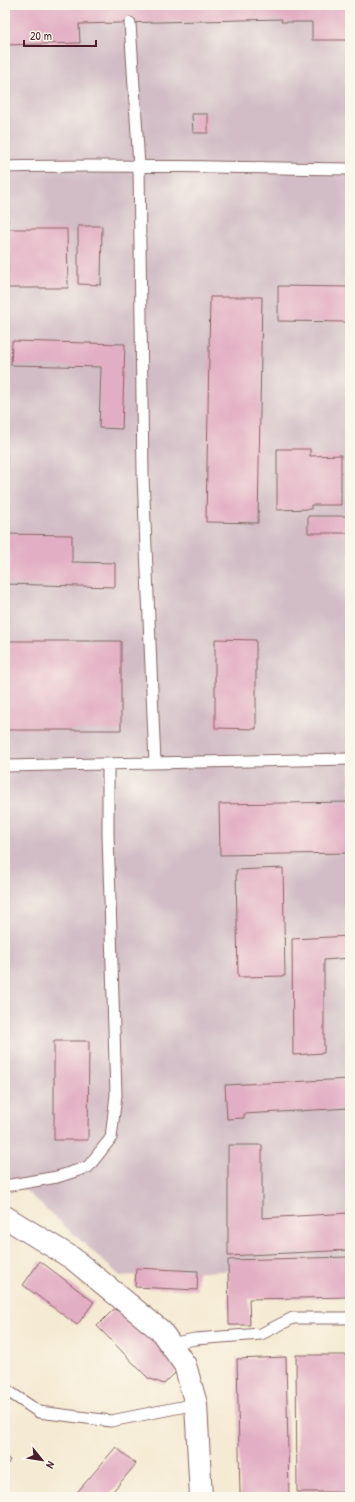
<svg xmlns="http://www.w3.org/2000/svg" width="355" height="1502" font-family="'Patrick Hand',sans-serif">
<rect width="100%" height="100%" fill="#fbf7ec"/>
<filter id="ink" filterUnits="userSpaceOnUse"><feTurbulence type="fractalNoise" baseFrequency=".025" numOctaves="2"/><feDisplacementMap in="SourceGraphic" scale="8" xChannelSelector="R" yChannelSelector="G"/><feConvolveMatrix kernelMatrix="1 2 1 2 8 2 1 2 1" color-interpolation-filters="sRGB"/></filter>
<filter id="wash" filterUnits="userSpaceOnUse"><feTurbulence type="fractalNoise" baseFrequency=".012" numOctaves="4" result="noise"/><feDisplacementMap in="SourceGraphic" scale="16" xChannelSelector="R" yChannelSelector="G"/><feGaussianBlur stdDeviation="0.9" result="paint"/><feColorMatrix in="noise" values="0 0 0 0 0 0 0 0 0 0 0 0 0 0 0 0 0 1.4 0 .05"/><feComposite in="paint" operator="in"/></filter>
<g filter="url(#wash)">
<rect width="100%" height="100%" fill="#f5ead3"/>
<path fill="#d2bdc6" d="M5,5H350V1265L120,1276L5,1172Z"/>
<g id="blocks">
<path fill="#e2aec3" d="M5,5H350V40H312V22H281L282,19L79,24L80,43L5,45Z
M192,114H208V133H193Z
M5,219H8V229H67L68,288H8V247H5Z
M78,226H102L101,285L78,284Z
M278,286L350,287V322L278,321Z
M210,297H262L258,523L206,522Z
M12,341L125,344L122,429L99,428L101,367L11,365Z
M5,424H6L7,467H5Z
M277,449H310V456L341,455V505H311V509L277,510Z
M308,516H350V533H308Z
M5,534L72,535V562L115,563V587L5,584Z
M215,639L256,640V729L215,728Z
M5,641H121V730H5Z
M350,802V853L220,855L219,804Z
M283,868L285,976L238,977L236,870Z
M350,936V958L324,960V1053L293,1055L292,939Z
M54,1041H89L88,1140H54Z
M350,1079V1108L244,1114V1118L227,1119L225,1085Z
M5,1090H8L7,1139H5Z
M228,1145H262V1218L350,1213V1250L228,1256Z
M350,1257V1297L249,1299L250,1325H229L228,1260Z
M40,1261L94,1302L77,1325L23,1285Z
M136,1268L198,1271L197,1290L135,1287Z
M114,1309L132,1318L171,1358L176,1372L164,1384L148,1378L97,1326Z
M296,1355H350V1492H297Z
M286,1357L289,1495L240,1496L237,1359Z
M116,1447L136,1464L108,1497H73Z
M5,1456L10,1460L5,1468Z"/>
</g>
</g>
<g filter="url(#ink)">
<use href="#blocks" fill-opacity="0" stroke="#866666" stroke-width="1"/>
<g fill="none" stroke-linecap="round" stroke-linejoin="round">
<g stroke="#866666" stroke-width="13">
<path id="lane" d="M130,23L139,166L143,475L155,763
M5,167C120,164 235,168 350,169
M5,766L350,759
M5,1186L57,1177L88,1167L111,1138L116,1095L108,834V764
M170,1344L195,1339L261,1334L293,1318H350
M5,1389L39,1412L111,1421L196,1404"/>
</g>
<g stroke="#866666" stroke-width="24">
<path id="street" d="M5,1217L72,1258L161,1331L185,1365L196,1404L201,1497"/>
</g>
<use href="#lane" stroke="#fff" stroke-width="11"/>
<use href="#street" stroke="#fff" stroke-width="22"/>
</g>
</g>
<rect width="355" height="1502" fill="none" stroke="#fbf7ec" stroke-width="20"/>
<g transform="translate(42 1460) rotate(120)" stroke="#fbf7ec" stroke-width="3" paint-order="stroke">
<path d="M0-3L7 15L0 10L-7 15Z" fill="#4a1f2b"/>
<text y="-6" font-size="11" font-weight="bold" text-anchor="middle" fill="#4a1f2b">N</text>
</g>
<path d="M24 40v6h72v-6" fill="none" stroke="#4a1f2b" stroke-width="2"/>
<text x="30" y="40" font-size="12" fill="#4a1f2b" stroke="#fbf7ec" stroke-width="3" paint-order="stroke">20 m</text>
</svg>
